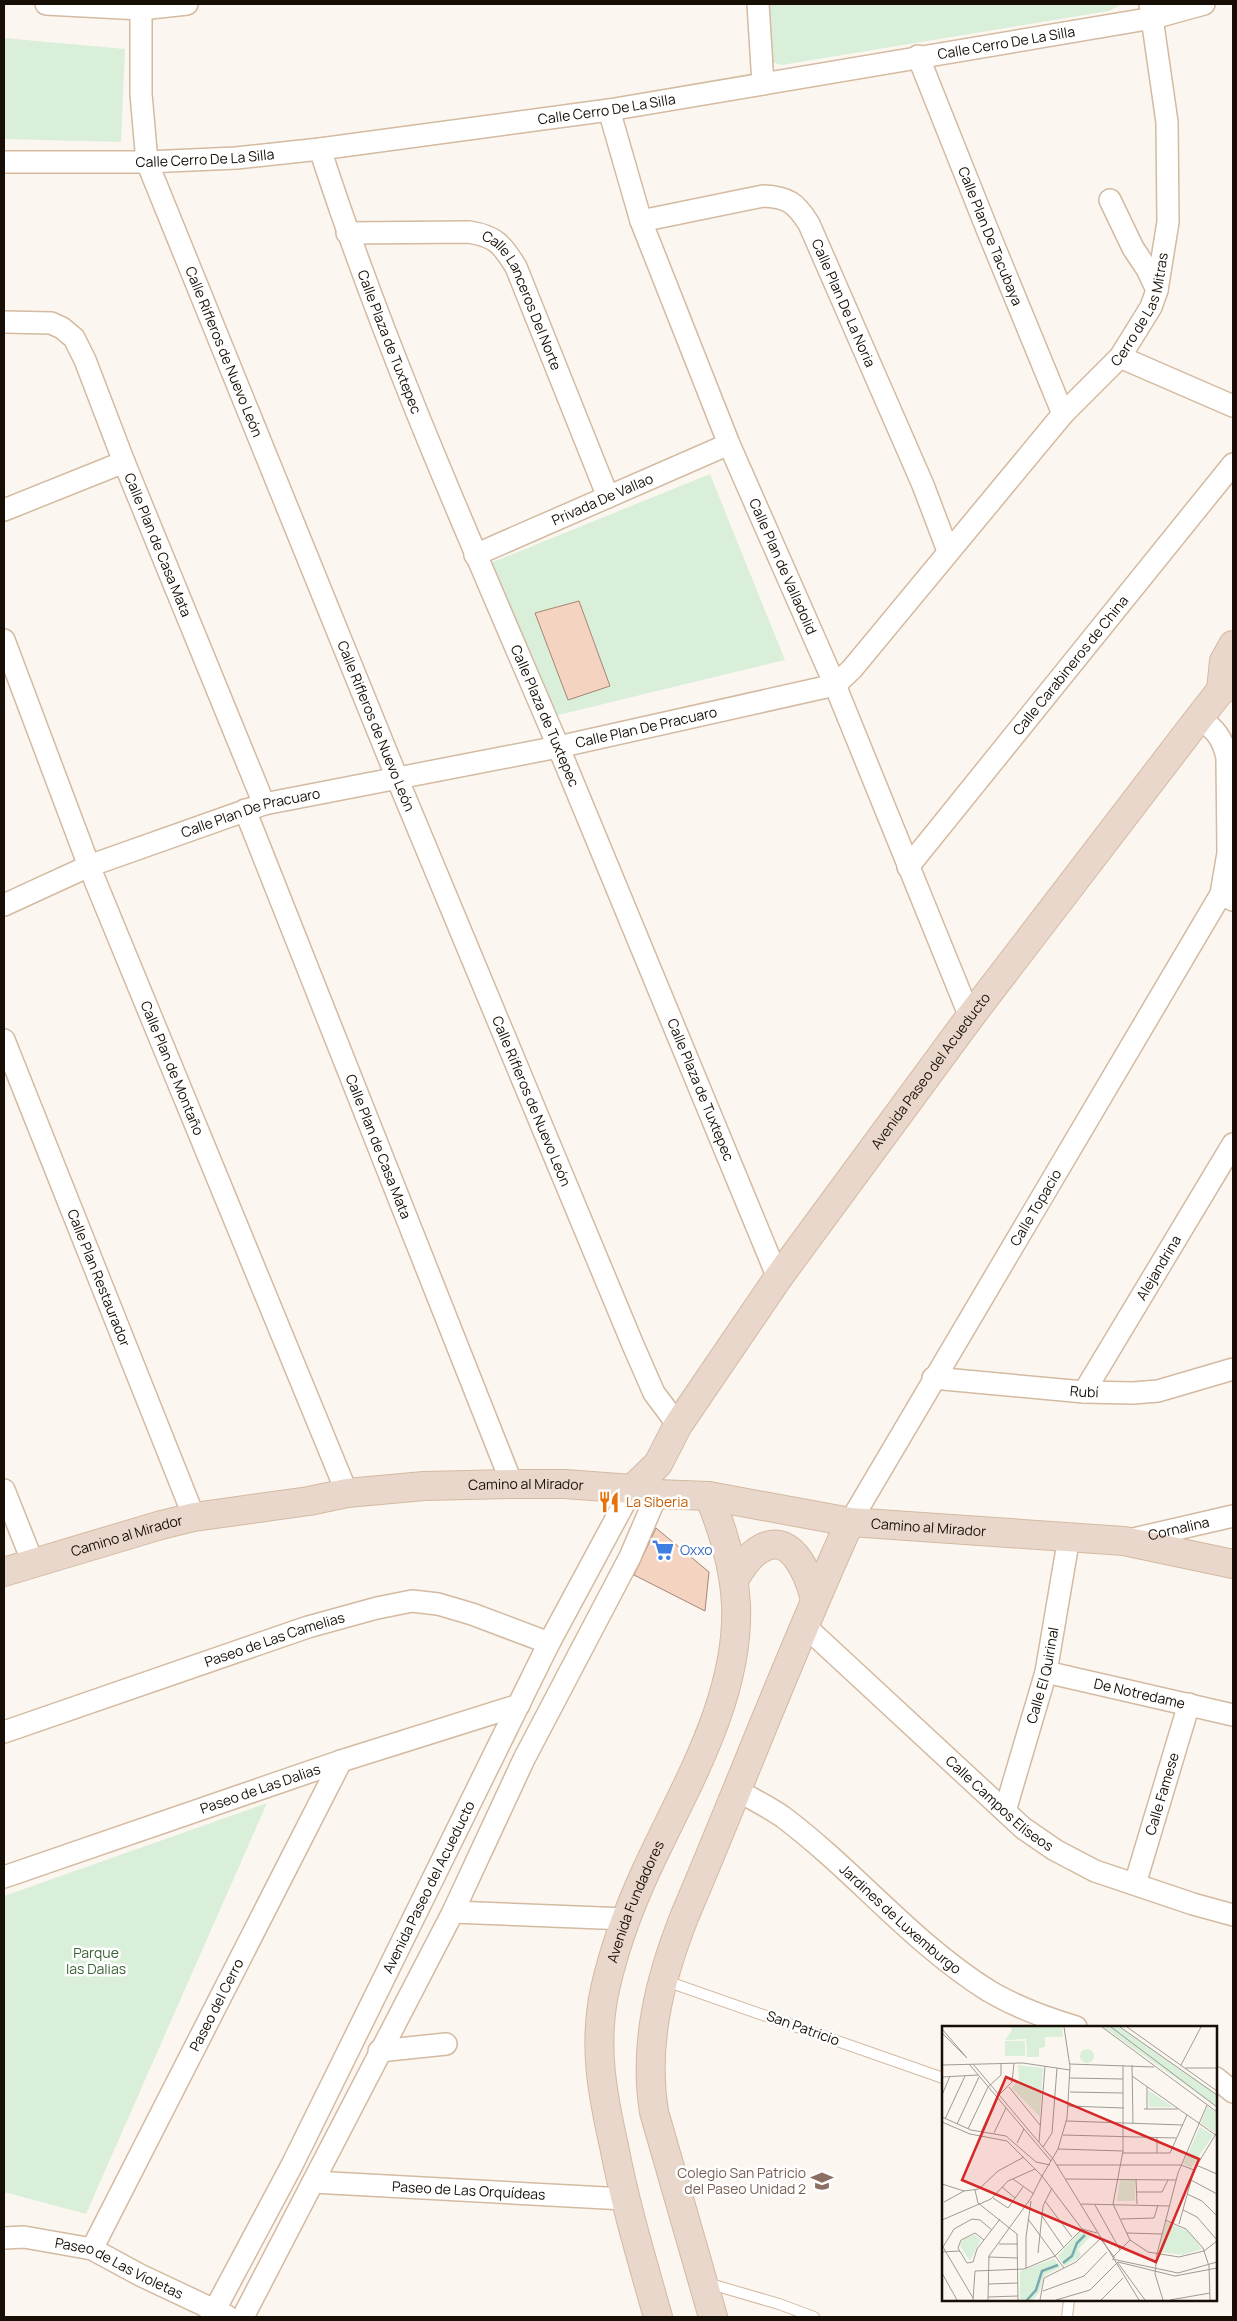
<svg xmlns="http://www.w3.org/2000/svg" width="1237" height="2321" font-family="Manrope,sans-serif">
<rect width="100%" height="100%" fill="#fcf6f1"/>
<path fill="#daefd9" d="M761,4H1122L1109,11L782,65L768,61Z
M4,38L125,49L121,142L4,139Z
M710,474L785,660L550,717L488,564Z
M267,1803L86,2214L4,2192V1896Z"/>
<path fill="#f4d4c0" stroke="#a48673" d="M579,601L610,686L568,700L535,613Z
M656,1528L709,1572L705,1611L634,1575Z"/>
<g fill="none" stroke-linecap="round" stroke-linejoin="round">
<g stroke="#d3baa0" stroke-width="12">
<path id="lane" d="M663,1980L943,2078
M707,2283L779,2304L814,2317
M1067,2317L1069,2300"/>
</g>
<g stroke="#d3baa0" stroke-width="24">
<g id="street">
<path d="M46,4L141,9L187,4"/>
<path d="M758,4L763,84"/>
<path id="s1" d="M141,9V94L147,162L397,778L633,1345L654,1393L678,1425"/>
<path id="s2" d="M918,56L987,229L1063,414"/>
<path id="s3" d="M609,110L641,221L729,444L835,685L970,1017"/>
<path id="s4" d="M320,149C386,353 474,549 558,746C633,923 705,1101 778,1278"/>
<path id="s5" d="M4,162H147L236,158L320,149L609,110L1153,18L1204,4"/>
<path d="M1110,200L1133,248L1147,269L1157,290"/>
<path id="s6" d="M641,221L763,196C788,197 796,203 809,224L923,485L948,551"/>
<path id="s7" d="M347,233L469,232C495,236 502,244 516,267L608,497"/>
<path id="s8" d="M4,322L51,323L62,328L74,338L85,360L124,462L264,804"/>
<path d="M1120,357L1233,406"/>
<path d="M4,510L124,462"/>
<path id="s9" d="M475,555L729,444"/>
<path id="s10" d="M4,640L89,866L347,1493"/>
<path d="M1199,718C1215,729 1223,738 1227,758L1228,853L1221,894L1233,900"/>
<path id="s11" d="M245,810L512,1484"/>
<path id="s12" d="M908,867L1233,464"/>
<path id="s13" d="M4,905L89,866L264,804L558,747L835,685L852,669L1063,414L1120,357L1151,307L1157,290L1168,222L1167,122L1150,4"/>
<path id="s14" d="M4,1040L194,1517"/>
<path id="s15" d="M933,1378L1084,1392L1133,1393L1158,1391L1233,1369"/>
<path id="s16" d="M1084,1392L1233,1144"/>
<path d="M4,1490L33,1563"/>
<path id="s17" d="M850,1522L1221,894"/>
<path id="s18" d="M1129,1540L1233,1516"/>
<path id="s19" d="M806,1627L1023,1828L1055,1850L1095,1871L1193,1904L1233,1915"/>
<path id="s20" d="M1046,1672L1233,1715"/>
<path id="s21" d="M4,1732L308,1627L377,1608L412,1601L438,1604L472,1614L549,1643"/>
<path id="s22" d="M737,1790C752,1799 769,1807 783,1817C855,1871 912,1943 989,1991C1016,2007 1046,2018 1076,2027"/>
<path id="s23" d="M1005,1811L1046,1672L1069,1537"/>
<path id="s24" d="M4,1877L341,1761L519,1705"/>
<path id="s25" d="M1135,1884L1189,1704"/>
<path d="M453,1912L626,1919"/>
<path d="M379,2051L446,2044"/>
<path d="M1216,2078L1233,2092"/>
<path id="s26" d="M313,2182L624,2199"/>
<path id="s27" d="M4,2238L24,2237L92,2249L140,2275L227,2316"/>
<path id="s28" d="M92,2249L341,1761"/>
<path id="s29" d="M211,2317L292,2165L549,1643L632,1489"/>
<path d="M243,2317L453,1912L524,1759L630,1557L657,1494"/>
</g>
</g>
<g stroke="#d3baa0" stroke-width="30">
<g id="secondary">
<path d="M1221,690L1224,661L1233,645"/>
<path id="s30" d="M632,1489L658,1464L678,1425L778,1278L970,1017L1199,718L1221,690L1233,685"/>
<path id="s31" d="M4,1572L161,1525L194,1517L309,1501L347,1493L424,1486L512,1484H565L632,1489L657,1494L709,1496L850,1522L1124,1541L1233,1564"/>
<path d="M734,1580C740,1570 746,1559 756,1552C790,1526 808,1573 815,1599"/>
<path id="s32" d="M658,2317C642,2260 625,2204 614,2146C602,2093 593,2044 605,1989C614,1949 629,1908 646,1871C684,1788 740,1699 736,1604C734,1567 723,1530 709,1496"/>
<path d="M713,2317L654,2112C643,2044 660,1978 685,1915C741,1784 791,1651 850,1522"/>
</g>
</g>
<use href="#lane" stroke="#fff" stroke-width="10"/>
<use href="#street" stroke="#fff" stroke-width="21"/>
<use href="#secondary" stroke="#e9d7cb" stroke-width="28"/>
</g>
<defs>
<g id="restaurant-bare" transform="scale(1.725)"><path d="M-5-6h1v4h1v-4h1v4h1v-4h1v5L-1.5 .5V6h-2V.5L-5-1ZM5-6V6H3V1.5H1.5Q1.5-4 5-6Z" fill="#e8710a" stroke="#fff" stroke-width="2.5" paint-order="stroke"/></g>
<g id="supermarket-bare" transform="scale(1.725)"><path d="M-6-5.5h2.5l.6 2H6L4.5 2H-2.5L-4.4-4H-6ZM-1.5 3.2a1.3 1.3 0 1 0 .1 0ZM3 3.2a1.3 1.3 0 1 0 .1 0Z" fill="#3f7fe0" stroke="#fff" stroke-width="2.5" paint-order="stroke"/></g>
<g id="school-bare" transform="scale(1.725)"><path d="M0-5L7-2L0 1L-7-2ZM-4 1L0 2.5L4 1V4Q0 6-4 4Z" fill="#8d6e63" stroke="#fff" stroke-width="2.5" paint-order="stroke"/></g>
</defs>
<g fill-rule="evenodd">
<use href="#restaurant-bare" x="609" y="1502"/>
<use href="#supermarket-bare" x="663" y="1550"/>
<use href="#school-bare" x="822" y="2181"/>
</g>
<g text-anchor="middle" stroke-width="5" stroke-linejoin="round" paint-order="stroke">
<g font-size="14" fill="#170f06" stroke="#fff">
<text dy="5" stroke="none"><textPath href="#s5" startOffset="1011">Calle Cerro De La Silla</textPath></text>
<text dy="5" stroke="none"><textPath href="#s5" startOffset="606">Calle Cerro De La Silla</textPath></text>
<text dy="5" stroke="none"><textPath href="#s5" startOffset="201">Calle Cerro De La Silla</textPath></text>
<text dy="5" stroke="none"><textPath href="#s2" startOffset="194">Calle Plan De Tacubaya</textPath></text>
<text dy="5" stroke="none"><textPath href="#s6" startOffset="268">Calle Plan De La Noria</textPath></text>
<text dy="5" stroke="none"><textPath href="#s7" startOffset="215">Calle Lanceros Del Norte</textPath></text>
<text dy="5" stroke="none"><textPath href="#s13" startOffset="1350">Cerro de Las Mitras</textPath></text>
<text dy="5" stroke="none"><textPath href="#s4" startOffset="205">Calle Plaza de Tuxtepec</textPath></text>
<text dy="5" stroke="none"><textPath href="#s1" startOffset="358">Calle Rifleros de Nuevo León</textPath></text>
<text dy="5" stroke="none"><textPath href="#s9" startOffset="139">Privada De Vallao</textPath></text>
<text dy="5" stroke="none"><textPath href="#s8" startOffset="298">Calle Plan de Casa Mata</textPath></text>
<text dy="5" stroke="none"><textPath href="#s3" startOffset="489">Calle Plan de Valladolid</textPath></text>
<text dy="5" stroke="none"><textPath href="#s12" startOffset="259">Calle Carabineros de China</textPath></text>
<text dy="5" stroke="none"><textPath href="#s4" startOffset="610">Calle Plaza de Tuxtepec</textPath></text>
<text dy="5" stroke="none"><textPath href="#s1" startOffset="762">Calle Rifleros de Nuevo León</textPath></text>
<text dy="5" stroke="none"><textPath href="#s13" startOffset="669">Calle Plan De Pracuaro</textPath></text>
<text dy="5" stroke="none"><textPath href="#s13" startOffset="264">Calle Plan De Pracuaro</textPath></text>
<text dy="5" stroke="none"><textPath href="#s10" startOffset="460">Calle Plan de Montaño</textPath></text>
<text dy="5" stroke="none"><textPath href="#s30" startOffset="515">Avenida Paseo del Acueducto</textPath></text>
<text dy="5" stroke="none"><textPath href="#s4" startOffset="1015">Calle Plaza de Tuxtepec</textPath></text>
<text dy="5" stroke="none"><textPath href="#s1" startOffset="1168">Calle Rifleros de Nuevo León</textPath></text>
<text dy="5" stroke="none"><textPath href="#s11" startOffset="362">Calle Plan de Casa Mata</textPath></text>
<text dy="5" stroke="none"><textPath href="#s17" startOffset="365">Calle Topacio</textPath></text>
<text dy="5" stroke="none"><textPath href="#s16" startOffset="145">Alejandrina</textPath></text>
<text dy="5" stroke="none"><textPath href="#s14" startOffset="256">Calle Plan Restaurador</textPath></text>
<text dy="5" stroke="none"><textPath href="#s15" startOffset="152">Rubí</textPath></text>
<text dy="5" stroke="none"><textPath href="#s31" startOffset="532">Camino al Mirador</textPath></text>
<text dy="5" stroke="none"><textPath href="#s31" startOffset="938">Camino al Mirador</textPath></text>
<text dy="5" stroke="none"><textPath href="#s18" startOffset="51">Cornalina</textPath></text>
<text dy="5" stroke="none"><textPath href="#s31" startOffset="128">Camino al Mirador</textPath></text>
<text dy="5" stroke="none"><textPath href="#s21" startOffset="286">Paseo de Las Camelias</textPath></text>
<text dy="5" stroke="none"><textPath href="#s23" startOffset="141">Calle El Quirinal</textPath></text>
<text dy="5" stroke="none"><textPath href="#s20" startOffset="96">De Notredame</textPath></text>
<text dy="5" stroke="none"><textPath href="#s24" startOffset="271">Paseo de Las Dalias</textPath></text>
<text dy="5" stroke="none"><textPath href="#s25" startOffset="94">Calle Famese</textPath></text>
<text dy="5" stroke="none"><textPath href="#s19" startOffset="262">Calle Campos Elíseos</textPath></text>
<text dy="5" stroke="none"><textPath href="#s29" startOffset="482">Avenida Paseo del Acueducto</textPath></text>
<text dy="5" stroke="none"><textPath href="#s32" startOffset="428">Avenida Fundadores</textPath></text>
<text dy="5" stroke="none"><textPath href="#s22" startOffset="209">Jardines de Luxemburgo</textPath></text>
<text dy="5" stroke="none"><textPath href="#s28" startOffset="274">Paseo del Cerro</textPath></text>
<text transform="translate(803 2028) rotate(20)" y="5">San Patricio</text>
<text dy="5" stroke="none"><textPath href="#s26" startOffset="156">Paseo de Las Orquídeas</textPath></text>
<text dy="5" stroke="none"><textPath href="#s27" startOffset="121">Paseo de Las Violetas</textPath></text>
</g>
<g font-size="14" fill="#c56008" stroke="#fff" text-anchor="start">
<text x="626" y="1507">La Siberia</text>
</g>
<g font-size="14" fill="#366cbe" stroke="#fff" text-anchor="start">
<text x="680" y="1555">Oxxo</text>
</g>
<g font-size="14" fill="#386336" stroke="#fff">
<text x="96" y="1958">Parque<tspan x="96" dy="16">las Dalias</tspan></text>
</g>
<g font-size="14" fill="#785e54" stroke="#fff" text-anchor="end">
<text x="806" y="2178">Colegio San Patricio<tspan x="806" dy="16">del Paseo Unidad 2</tspan></text>
</g>
</g>
<g transform="translate(942 2026)">
<rect width="275" height="275" fill="#fcf6f1"/>
<path d="M68,1H120L121,11H103V21L97,22V31H85L84,13L63,14L70,4ZM161,1H178L275,69V81ZM63,15H83V30H63ZM138 30a7 7 0 1 1 14 0a7 7 0 1 1-14 0ZM76,39L101,42L98,91L70,62L77,53ZM206,64L231,81H207ZM265,80L275,87L273,107L259,97ZM258,101L271,109L249,142L241,138ZM178,153L193,154V175H175ZM224,196L246,205L260,223L241,229L217,226ZM140,203L150,209L136,224L139,228L136,233L122,240L116,230ZM33,209L39,214L28,235L18,220L21,213ZM112,233L119,241L102,250L98,265L91,274H78V245Z" fill="#daefd9"/>
<path fill="none" stroke="#77abb1" stroke-width="2.5" d="M121,237L130,230L135,217L143,209M85,274L94,264L100,245L116,239"/>
<path fill="none" stroke="#a09a93" stroke-width="1" d="M160,1L275,86M169,1L275,81M178,1L275,69M185,1L275,65M0,3L25,32L0,7M27,38L109,135M31,38L111,133L197,274M128,38L212,41M0,39L81,37L128,44M181,39V125L171,178L188,214L206,226L237,231L262,225L275,215M190,39L191,97M239,39L259,1M243,42H275M190,50L275,110M0,51L36,49M128,52L181,53M67,61L98,99M205,61V83M128,66L181,67M0,69L8,50M126,80L182,82M202,83H236M0,91L29,104L64,110L94,136L108,139M3,93L23,50M124,95L241,99M0,96L28,108L65,115L100,150L116,123L125,92L128,41L122,1M15,98L37,51M26,103L46,61L59,49V37M39,106L55,71L70,56L72,37M52,107L64,82M121,109L234,112M97,116L103,40M75,117L82,103M101,121L110,107L115,42M116,123L181,125M181,127H228L245,89M215,127V111M115,139H239L252,144M254,139L275,148M71,153L92,168M124,153L234,154M194,153L195,178M249,154L275,168M0,158L22,165L37,163L56,145L82,131M60,161L73,172M33,164L36,177L75,208L76,274M195,166H220L226,154M245,168L260,175L275,190M51,172L66,182L81,161M103,175L130,211M2,176L22,165M139,178L227,180M153,179L178,224M241,184L255,191L275,214M100,190L122,222M86,193L122,242M179,193L212,192L216,179M0,194L49,173L66,155L93,143M223,194L244,203L261,222L267,240L268,274M237,198L252,144L275,106M185,207L220,208M157,211L173,232M42,214L33,207L19,214L16,222L25,237L31,236L35,223L58,193M57,218H76M0,226L18,225M96,227L101,180L110,162M46,231L76,232M171,231L188,214M170,233L236,247L275,236M176,237L203,274M84,242V211L89,175M0,247L15,274M46,258L76,257M101,265L142,250L165,226M46,271L76,270M31,272L1,221L12,203L30,193L38,194L50,204M31,274L33,245L82,243L113,230L140,203L155,207M46,274L47,230L89,172L100,150L140,203M98,274L102,252L134,236L159,212M114,274L148,264L176,236L233,250L275,242M159,274L181,252M221,274L213,248L215,228L236,147L265,79M228,274L268,267"/>
<path fill="#d62828" fill-opacity="0.15" stroke="#d62828" stroke-width="2.5" d="M64,51L257,133L214,236L20,154Z"/>
<rect width="275" height="275" fill="none" stroke="#170f06" stroke-width="2.5"/>
</g>
<rect width="1237" height="2321" fill="none" stroke="#170f06" stroke-width="10"/>
</svg>
